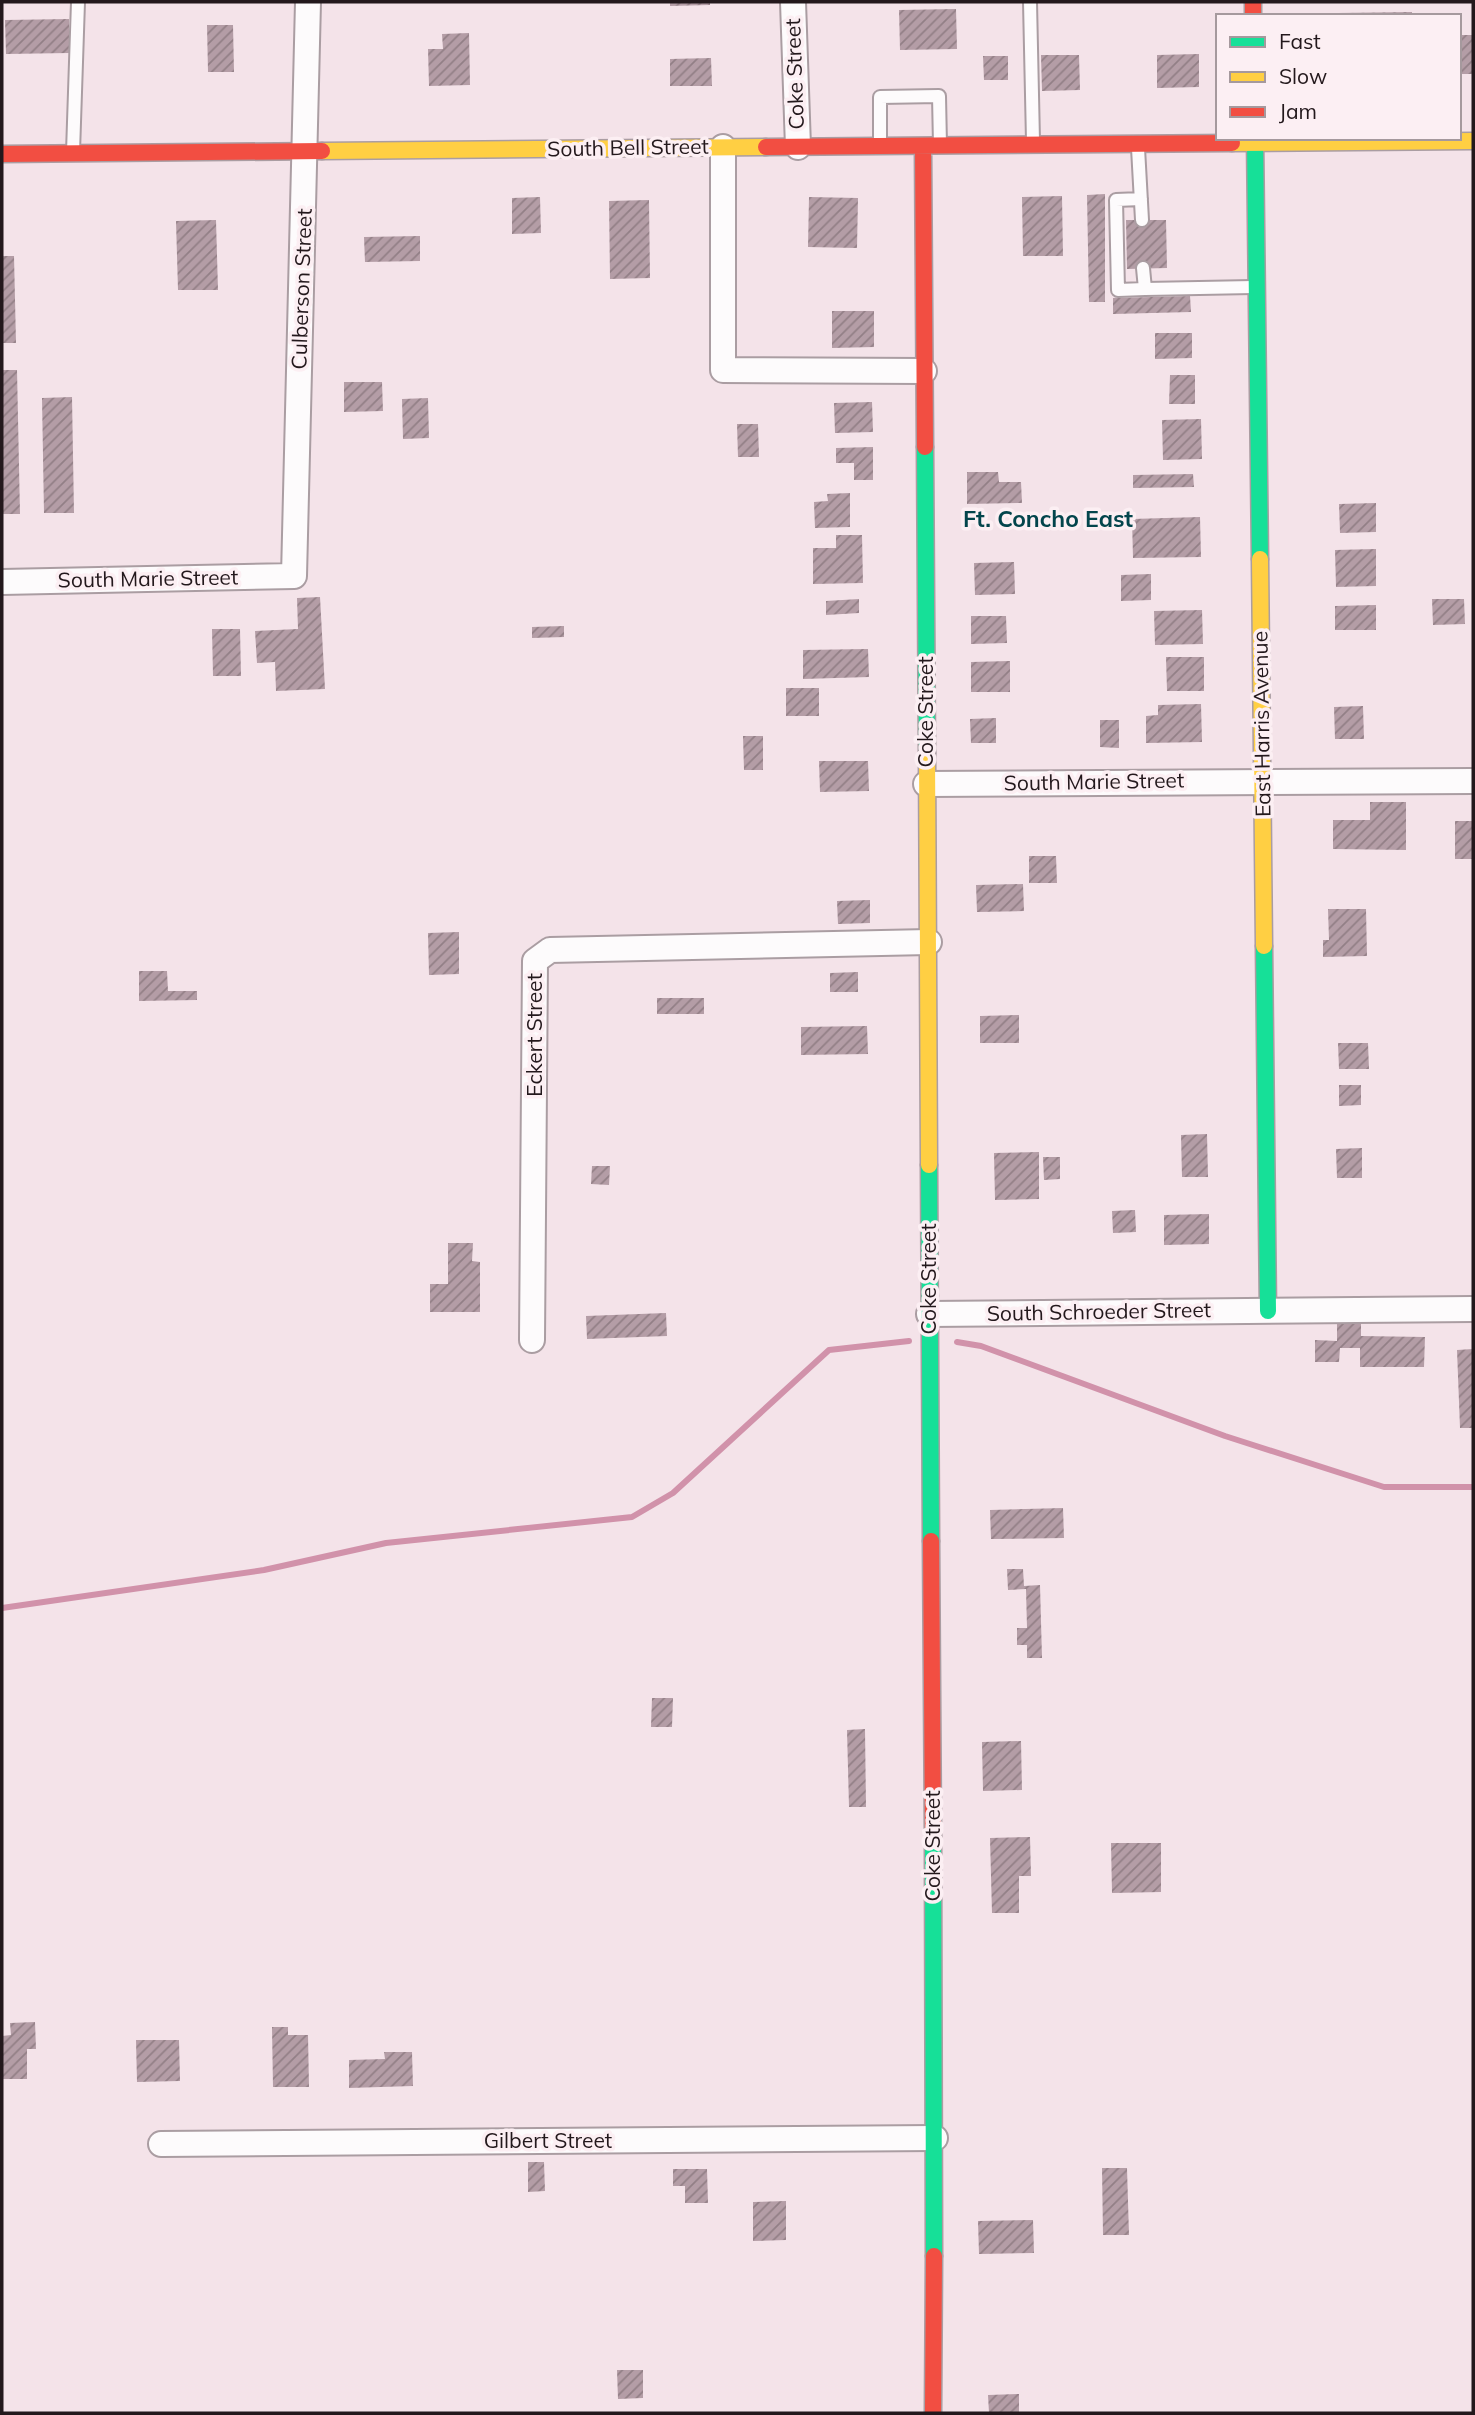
<svg xmlns="http://www.w3.org/2000/svg" width="1475" height="2415" font-family="Mulish,sans-serif">
<defs>
<pattern id="building-hatch" width="6" height="6" patternUnits="userSpaceOnUse" patternTransform="scale(1.75)"><rect width="6" height="6" fill="#b49da6"/><path d="M-1 1l2-2M0 6l6-6M5 7l2-2" fill="none" stroke="#927f86"/></pattern>
</defs>
<rect width="100%" height="100%" fill="#f4e3e9"/>
<g fill="none" stroke-linecap="round" stroke-linejoin="round">
<path stroke="#d192aa" stroke-width="6" d="M957,1342L981,1346L1225,1436L1384,1487H1473
M2,1608L264,1570L386,1543L632,1517L673,1493L829,1350L909,1341"/>
</g>
<path fill="url(#building-hatch)" d="M670,2H710V5L670,6Z
M956,9L957,49L900,50L899,10Z
M1412,12V16H1338V13Z
M69,19V53L6,54L5,20Z
M207,25H233L234,72H208Z
M469,33L470,85L429,86L428,49H443L442,34Z
M1459,35H1473V74H1459Z
M1199,54V87L1157,88V55Z
M1041,55H1079L1080,90L1042,91Z
M983,56H1008V80H984Z
M711,58L712,86H670V59Z
M1105,194V302H1089L1087,195Z
M1062,196L1063,256H1023L1022,197Z
M540,197L541,233L512,234V198Z
M809,197L858,198L857,248L808,247Z
M649,200L650,278L610,279L609,201Z
M216,220L218,290H178L176,221Z
M1126,220H1166L1167,268L1127,269Z
M420,236V261L365,262L364,237Z
M2,256H14L16,343H2Z
M1190,296L1191,312L1113,314V298Z
M832,311H874V347L832,348Z
M1155,333H1192V358L1155,359Z
M2,370H17L20,514H2Z
M1170,375H1195V404H1169Z
M344,382H382L383,411L344,412Z
M72,397L74,513H44L42,398Z
M428,398L429,438L403,439L402,399Z
M872,402L873,432L835,433L834,403Z
M1201,419L1202,459L1163,460L1162,420Z
M737,424H758L759,457H738Z
M873,447V480H854V463H836V448Z
M967,472H998L999,482H1021L1022,503L967,504Z
M1193,474L1194,487L1133,488V475Z
M850,493V527L815,528L814,502L828,501L827,494Z
M1376,503V532L1340,533L1339,504Z
M1200,517L1201,557L1133,558L1132,519Z
M836,535H862L863,583L813,584V548H836Z
M1376,549V586L1336,587L1335,550Z
M1014,562L1015,594L975,595L974,563Z
M1151,574V600L1121,601V575Z
M320,597L325,689L276,691L275,662L257,663L255,631L298,629L297,598Z
M859,599V613L826,615V601Z
M1432,599H1464L1465,624L1433,625Z
M1376,605V630H1335V606Z
M1202,610L1203,644L1155,645L1154,611Z
M971,616H1006L1007,643L971,644Z
M564,626V637L532,638V627Z
M212,629H240L241,676H213Z
M868,649L869,677L803,679V650Z
M1166,657H1204V691H1167Z
M1010,661V692H971V662Z
M786,688H819V716H786Z
M1201,704L1202,742L1146,743V716L1158,715V705Z
M1363,706L1364,739H1335L1334,707Z
M996,718V743H971L970,719Z
M1100,720H1119V748L1100,747Z
M743,736H763V770H744Z
M819,761H868L869,791L820,792Z
M1370,802H1406V850L1333,849V820H1370Z
M1455,821H1473V859H1455Z
M1029,856H1056L1057,883H1029Z
M1023,884L1024,911L977,912L976,885Z
M870,900V923L838,924L837,901Z
M1328,909H1366L1367,956L1323,957V940H1329Z
M459,932V974L429,975L428,933Z
M139,971H167L168,991H197V1000L139,1001Z
M858,972V992H830V973Z
M657,998H704V1014H657Z
M1019,1015V1043H980V1016Z
M867,1026L868,1054L801,1055V1027Z
M1338,1043H1368L1369,1069H1339Z
M1339,1085H1361V1105L1339,1106Z
M1207,1134L1208,1177H1182L1181,1135Z
M1362,1148V1178H1337L1336,1149Z
M1039,1152V1199L995,1200L994,1153Z
M1043,1157H1060V1179L1044,1180Z
M592,1166H610L609,1185L591,1184Z
M1135,1210L1136,1232L1113,1233L1112,1211Z
M1209,1214V1244L1164,1245V1215Z
M448,1243H473L472,1261L480,1262V1312H430V1284H448Z
M666,1313L667,1336L587,1339L586,1316Z
M1337,1323H1361V1336L1425,1337L1424,1367H1360V1348H1340L1339,1362H1315V1340L1337,1341Z
M1473,1349V1428H1460L1457,1350Z
M1063,1508L1064,1538L991,1539L990,1510Z
M1007,1569H1023L1024,1586L1040,1585L1042,1658H1027V1645H1017V1628H1027L1026,1589L1008,1590Z
M652,1698H673L672,1727H651Z
M865,1729L866,1807H849L847,1730Z
M1021,1741L1022,1790L983,1791L982,1742Z
M1030,1837L1031,1876H1019V1913H992L990,1838Z
M1111,1843H1161V1892L1112,1893Z
M35,2022L36,2049H27V2079H2V2036L11,2035L10,2023Z
M272,2027H288V2035H308L309,2087H273Z
M136,2040H179L180,2081L137,2082Z
M384,2052H412L413,2086L349,2088V2060L385,2059Z
M528,2162H544L545,2191L528,2192Z
M1102,2168H1127L1129,2235H1103Z
M673,2169H707L708,2203H685V2186H673Z
M786,2201V2240L753,2241V2202Z
M1033,2220L1034,2253L979,2254L978,2221Z
M617,2370H643V2398L618,2399Z
M1019,2394V2413H989L988,2395Z"/>
<g fill="none" stroke-linecap="round" stroke-linejoin="round">
<g stroke="#aa9da2" stroke-width="16">
<path id="lane" d="M1030,2L1033,141
M880,145V97L939,96L940,145
M1138,148L1142,220
M73,152L78,2
M1141,199L1116,200L1118,290L1145,289
M1143,268L1145,289L1253,287"/>
</g>
<g stroke="#aa9da2" stroke-width="28">
<path id="street" d="M793,2L798,147
M723,147V370L924,371
M2,582L294,576L308,2
M926,784L1473,781
M929,1314L1473,1309
M532,1340L535,961L550,950L929,942
M161,2144L935,2138"/>
</g>
<g stroke="#aa9da2" stroke-width="19">
<path id="fast" d="M1255,138L1260,559
M925,447L927,753
M1264,946L1268,1311
M929,1165L931,1541
M933,1837L934,2256"/>
</g>
<g stroke="#aa9da2" stroke-width="19">
<path id="slow" d="M1232,143L1473,141
M322,151L766,147
M1260,559L1264,946
M927,753L929,1165"/>
</g>
<g stroke="#aa9da2" stroke-width="19">
<path id="jam" d="M1253,2V16
M923,146L925,447
M766,147L1232,143
M2,154L322,151
M931,1541L933,1837
M933,2413L934,2256"/>
</g>
<use href="#lane" stroke="#fdfbfc" stroke-width="12"/>
<use href="#street" stroke="#fdfbfc" stroke-width="24"/>
<use href="#fast" stroke="#16e098" stroke-width="16"/>
<use href="#slow" stroke="#ffcf43" stroke-width="16"/>
<use href="#jam" stroke="#f24e42" stroke-width="16"/>
</g>
<g text-anchor="middle" stroke-width="7" stroke-linejoin="round" paint-order="stroke">
<g font-size="21" fill="#23181c" stroke="#fceff3">
<text transform="translate(795 74) rotate(-92)" y="7">Coke Street</text>
<text transform="translate(628 148) rotate(-1)" y="7">South Bell Street</text>
<text transform="translate(302 289) rotate(-88)" y="7">Culberson Street</text>
<text transform="translate(148 579) rotate(-1)" y="7">South Marie Street</text>
<text transform="translate(926 712) rotate(-90)" y="7">Coke Street</text>
<text transform="translate(1262 724) rotate(-91)" y="7">East Harris Avenue</text>
<text transform="translate(1094 782) rotate(-1)" y="7">South Marie Street</text>
<text transform="translate(535 1035) rotate(-90)" y="7">Eckert Street</text>
<text transform="translate(929 1279) rotate(-90)" y="7">Coke Street</text>
<text transform="translate(1099 1312) rotate(-1)" y="7">South Schroeder Street</text>
<text transform="translate(933 1846) rotate(-90)" y="7">Coke Street</text>
<text x="548" y="2148">Gilbert Street</text>
</g>
<g font-size="23" font-weight="bold" fill="#03454c" stroke="#fceff3">
<text x="1048" y="527">Ft. Concho East</text>
</g>
</g>
<rect width="1475" height="2415" fill="none" stroke="#23181c" stroke-width="7"/>
<rect x="1216" y="14" width="245" height="126" fill="#fceff3" stroke="#a5999d" stroke-width="2"/>
<rect x="1230" y="37" width="35" height="10" fill="#16e098" stroke="#a5999d" stroke-width="2"/>
<text x="1279" y="49" font-size="21" fill="#23181c">Fast</text>
<rect x="1230" y="72" width="35" height="10" fill="#ffcf43" stroke="#a5999d" stroke-width="2"/>
<text x="1279" y="84" font-size="21" fill="#23181c">Slow</text>
<rect x="1230" y="107" width="35" height="10" fill="#f24e42" stroke="#a5999d" stroke-width="2"/>
<text x="1279" y="119" font-size="21" fill="#23181c">Jam</text>
</svg>
